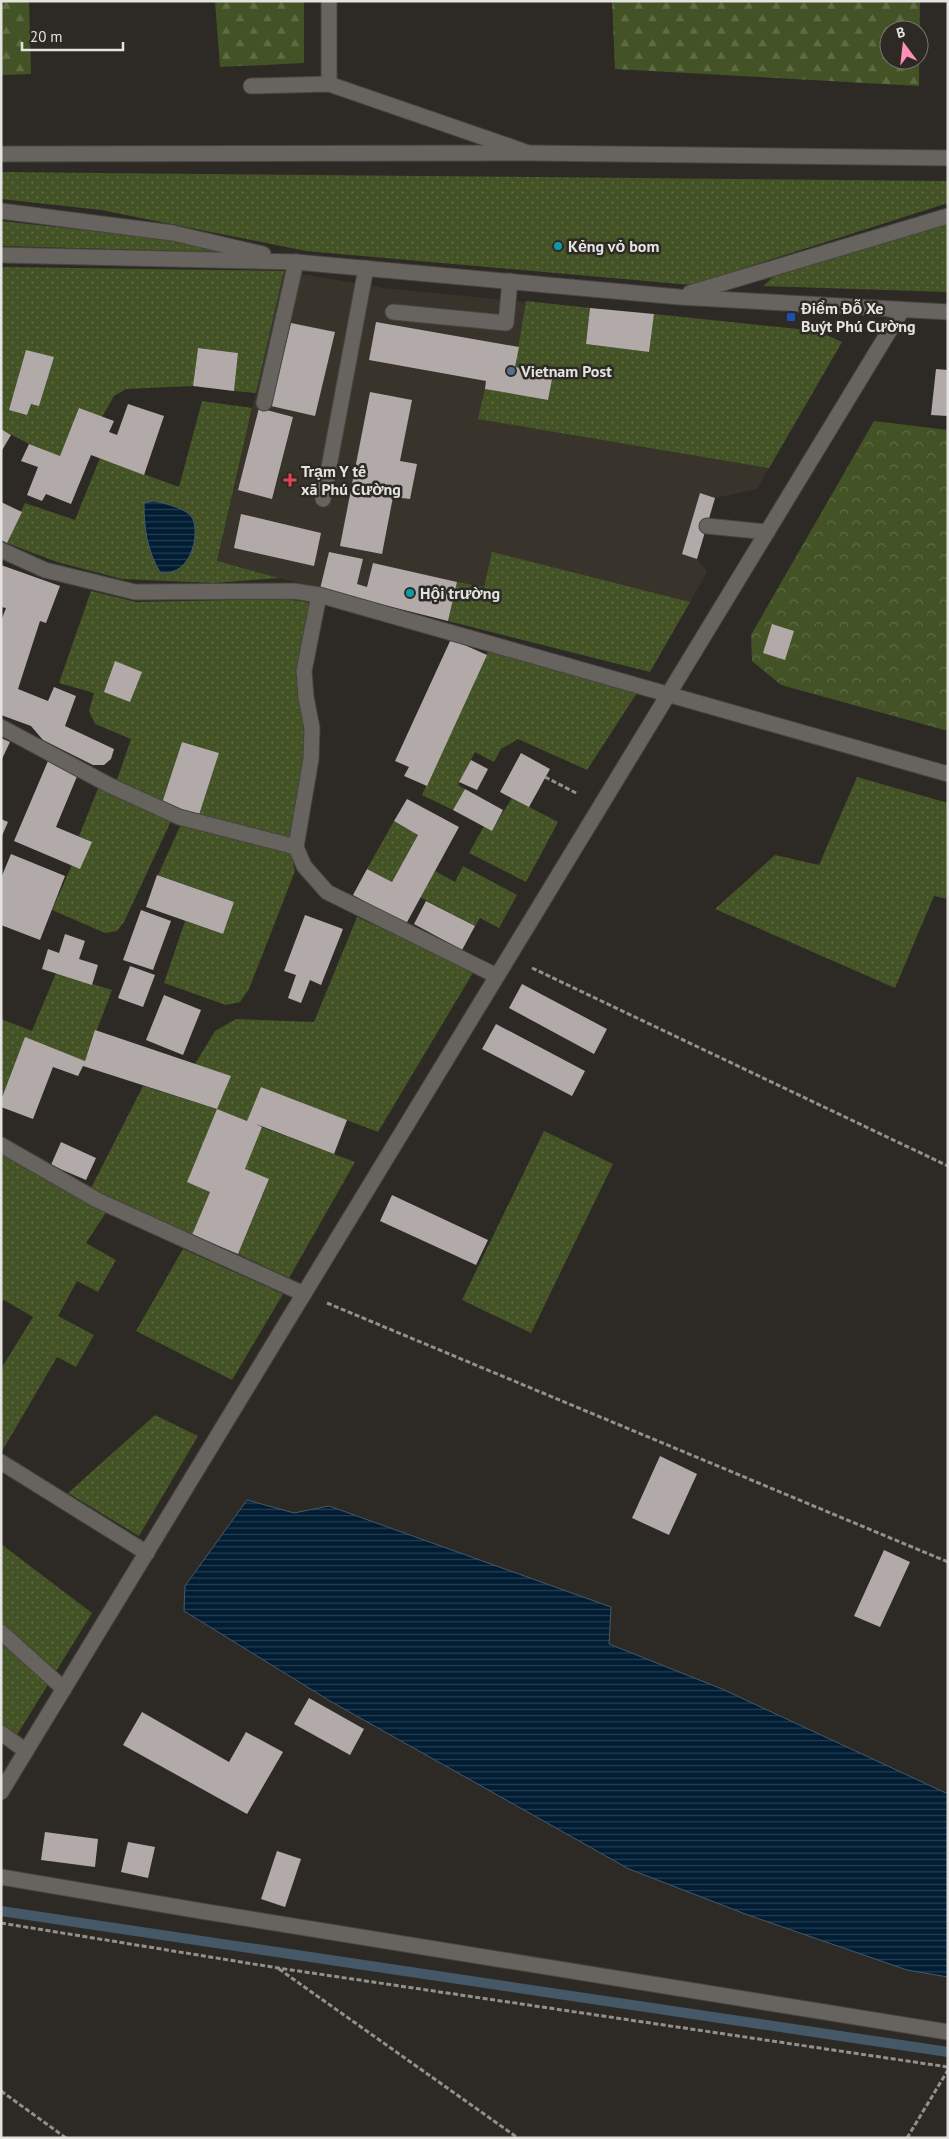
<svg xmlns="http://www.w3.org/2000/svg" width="949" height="2139" font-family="'PT Sans',sans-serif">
<defs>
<pattern id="grass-dots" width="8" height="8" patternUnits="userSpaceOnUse" patternTransform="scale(1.25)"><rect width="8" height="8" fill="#435325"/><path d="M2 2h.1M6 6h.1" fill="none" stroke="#5e6c44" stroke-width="1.8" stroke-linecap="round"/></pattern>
<pattern id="forest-firs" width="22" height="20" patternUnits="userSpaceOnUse" patternTransform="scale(1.25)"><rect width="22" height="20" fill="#435325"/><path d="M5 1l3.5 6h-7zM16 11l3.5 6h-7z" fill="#5e6c44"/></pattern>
<pattern id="park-crowns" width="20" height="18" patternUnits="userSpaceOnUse" patternTransform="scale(1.25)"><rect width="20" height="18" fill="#435325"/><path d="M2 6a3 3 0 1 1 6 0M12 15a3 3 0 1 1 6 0" fill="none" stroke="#5e6c44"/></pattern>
<pattern id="water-rules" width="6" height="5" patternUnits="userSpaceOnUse" patternTransform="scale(1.25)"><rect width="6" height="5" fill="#011d34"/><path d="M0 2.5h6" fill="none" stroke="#263e51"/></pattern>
</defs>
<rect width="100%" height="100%" fill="#2d2a26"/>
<path fill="#39342b" d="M284,271L384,288L817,331L842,342L757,489L715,498L697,559L707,572L650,672L217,562Z"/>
<path fill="url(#grass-dots)" d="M1,172L948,181V203L691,285L306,251L101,210L1,199Z
M1,221L166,239L219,252L1,246Z
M948,223V292L763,286L781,270Z
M1,267L284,271L256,393L234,391L238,353L198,348L193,386L126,389L114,396L102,417L60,456L29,444L1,429Z
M526,301L590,308L586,344L648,352L654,314L817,331L842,342L769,468L478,419L485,389L548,400L552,374L515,367Z
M202,401L252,408L217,561L279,578L215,583L122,579L57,562L7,543L25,503L75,520L100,458L179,487Z
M492,552L690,602L650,672L448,621L457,582L484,587Z
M91,591L136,602L286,599L312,603L308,734L292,840L199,815L219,753L182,742L162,803L116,783L131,739L95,724L89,711L94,693L59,683Z
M488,651L637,693L587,770L518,739L501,749L494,762L475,752L458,785L465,789L453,810L422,795Z
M857,777L948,803V899L934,896L895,988L715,909L775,855L819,865Z
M99,786L172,819L124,922L117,931L105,933L52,910L72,865L80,868L91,842L79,836Z
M512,798L558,822L526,882L469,853L484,826L492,830Z
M394,821L418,835L392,882L367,869Z
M182,822L290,850L295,871L249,989L240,1002L226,1005L164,983L185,921L222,934L234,902L158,875Z
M463,866L517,895L499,928L480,918L475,926L420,897L435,871L455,882Z
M357,917L474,971L378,1132L261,1087L247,1121L217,1109L210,1192L192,1235L91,1188L143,1086L217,1109L231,1076L195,1064L215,1031L236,1019L314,1022Z
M56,973L112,990L85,1061L25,1038L1,1099V1019L32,1031Z
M262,1127L355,1162L289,1278L238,1254L269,1180L245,1169Z
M544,1131L613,1164L531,1333L462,1300Z
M1,1151L107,1211L86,1243L116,1260L98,1292L77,1281L58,1316L94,1335L76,1367L57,1357L1,1453V1369L33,1317L4,1300L1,1303Z
M183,1249L283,1294L232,1380L136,1331Z
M155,1415L198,1436L139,1536L68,1493Z
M1,1544L92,1613L55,1673L1,1623Z
M1,1641L49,1683L15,1738L1,1727Z"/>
<path fill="url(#forest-firs)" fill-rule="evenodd" d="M1,1H29L31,74L1,75Z
M215,1H304V63L220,67Z
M612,1H920L919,86L615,69ZM889,30H919V60H889Z"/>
<path fill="url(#park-crowns)" d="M874,421L948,430V731L781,685L752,661L751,635Z"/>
<path fill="url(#water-rules)" stroke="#455868" d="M153,501C164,503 180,507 189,514C203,525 193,579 160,572C147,550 144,528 144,503Z
M247,1500L294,1513L329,1506L611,1607L609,1644L722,1689L948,1794V1977L907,1970L748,1915L629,1869L330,1701L184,1611L185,1586Z"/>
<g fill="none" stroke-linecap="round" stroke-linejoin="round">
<path stroke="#455868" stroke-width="10" d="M1,1911L948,2052"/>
</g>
<path fill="#b1aaa9" d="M590,308L654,314L649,352L586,344Z
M376,322L519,347L515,367L553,374L548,400L485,389L486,381L369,360Z
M291,323L335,332L315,416L271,406Z
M198,348L238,353L234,391L193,386Z
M26,350L54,357L39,406L31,404L27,415L9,410Z
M936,369L948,370V416L931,415Z
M370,392L412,400L400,461L417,464L410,499L393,497L382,554L340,546Z
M128,404L164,416L144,475L91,455L71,504L46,494L42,501L27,495L38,467L21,461L29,444L60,456L79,408L114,421L109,432L117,435Z
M259,408L293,417L272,499L238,490Z
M1,429L11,435L1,452Z
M700,493L715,498L697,559L682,554Z
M1,502L22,512L7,543L1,540Z
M241,514L321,533L314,566L234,548Z
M329,552L363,559L357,584L367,587L373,563L457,582L448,621L320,589Z
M1,565L60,586L46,623L40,621L18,689L48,701L54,687L76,696L65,726L114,749L111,759L104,765H93L43,740L31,726L1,715V621L6,608L1,607Z
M772,624L794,631L785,660L763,653Z
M451,639L487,655L427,786L404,776L409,767L395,761Z
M115,661L142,672L130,702L104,692Z
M1,738L10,742L1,761Z
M182,742L219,753L199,815L162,803Z
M521,753L550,769L529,807L500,792Z
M471,760L488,769L477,790L459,782Z
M48,761L78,774L56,827L92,842L80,869L14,841Z
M465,789L503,810L492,831L453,810Z
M407,799L459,827L406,924L353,895L367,869L392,882L418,835L394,821Z
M1,819L8,822L1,838Z
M11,854L65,876L40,940L1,925V878Z
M157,875L234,902L223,934L146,907Z
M426,901L475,926L462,950L414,924Z
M141,910L171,921L153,970L123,960Z
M305,915L343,929L321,985L310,980L301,1003L288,998L296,975L284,971Z
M65,934L85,941L79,959L98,965L92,985L42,969L48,949L59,953Z
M130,966L155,975L143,1007L118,998Z
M522,984L607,1029L594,1054L509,1008Z
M164,995L201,1010L183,1055L146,1040Z
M496,1024L585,1071L572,1096L482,1049Z
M95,1030L231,1076L217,1109L83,1066L78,1076L53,1067L33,1119L1,1107V1100L25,1037L85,1061Z
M261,1087L347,1120L334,1154L256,1124L262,1127L245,1169L269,1179L238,1254L192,1235L210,1192L187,1182L217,1109L247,1121Z
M61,1142L96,1158L86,1180L51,1165Z
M392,1195L488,1240L476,1265L380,1221Z
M660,1456L697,1474L669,1535L632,1518Z
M884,1550L910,1562L880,1627L854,1616Z
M309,1698L364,1729L350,1755L294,1724Z
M142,1712L229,1762L246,1732L283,1752L247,1814L123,1745Z
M45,1832L98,1839L95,1867L41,1860Z
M128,1842L155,1847L148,1878L121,1872Z
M277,1851L301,1859L285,1907L261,1899Z"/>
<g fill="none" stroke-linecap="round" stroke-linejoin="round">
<g stroke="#474541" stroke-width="17">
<path id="service" d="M329,1V84
M251,86L329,84L526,152
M393,312L506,323L510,281
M264,403L296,262
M323,499L366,268
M707,526L767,532
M1,1632L64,1689
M1,1733L26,1751"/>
</g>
<g stroke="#474541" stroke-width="17">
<path id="minor" d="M1,550L45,570L135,592L294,591L319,595L948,774
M319,595L304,671L306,697L312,728L311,759L296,847L304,866L327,892L497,976
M1,727L109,785L179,817L296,847
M1,1145L97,1200L304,1294
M1,1462L147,1553
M1,1792L902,310"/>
</g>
<g stroke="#474541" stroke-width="17">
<path id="secondary" d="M1,154L530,153L948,158
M1,211L173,233L263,254
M1,255L296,262L679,297L948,312
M690,293L948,216
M1,1877L201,1911L948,2032"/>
</g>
<path stroke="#92908c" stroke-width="3" stroke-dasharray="5 2.5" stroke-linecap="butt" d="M545,777L578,794
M532,968L948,1166
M327,1303L948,1562
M1,1923L278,1968L948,2067
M279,1969L518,2138
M1,2091L66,2138
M907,2138L948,2070"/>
<use href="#service" stroke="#67645f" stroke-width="15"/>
<use href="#minor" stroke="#67645f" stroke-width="15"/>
<use href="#secondary" stroke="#67645f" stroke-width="15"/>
</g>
<g fill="#0f9aa8" stroke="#2d2a26" stroke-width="2">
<circle cx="558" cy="246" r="5"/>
<circle cx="410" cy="593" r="5"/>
</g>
<rect fill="#1a4fb4" stroke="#2d2a26" stroke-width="2" x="786" y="312" width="10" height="10" rx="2.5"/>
<circle fill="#5c6f8a" stroke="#2d2a26" stroke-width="2" cx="511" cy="371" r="5"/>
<path fill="#e0444e" stroke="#2d2a26" stroke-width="2" d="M287.5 472.5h5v5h5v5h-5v5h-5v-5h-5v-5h5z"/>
<g text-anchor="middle" stroke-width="5" stroke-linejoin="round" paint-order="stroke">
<g font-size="16" font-weight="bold" fill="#e4e3e0" stroke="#2d2a26" text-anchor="start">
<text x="568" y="252">Kẻng vỏ bom</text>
<text x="801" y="314">Điểm Đỗ Xe<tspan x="801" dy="18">Buýt Phú Cường</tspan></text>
<text x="521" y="377">Vietnam Post</text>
<text x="301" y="477">Trạm Y tế<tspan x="301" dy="18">xã Phú Cường</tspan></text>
<text x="420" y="599">Hội trường</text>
</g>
</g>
<rect width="949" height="2139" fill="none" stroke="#e4e3e0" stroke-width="5"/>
<g transform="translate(904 45) rotate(345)"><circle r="24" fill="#2d2a26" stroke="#767470"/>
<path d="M0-4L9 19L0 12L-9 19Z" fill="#ff8eb9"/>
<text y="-8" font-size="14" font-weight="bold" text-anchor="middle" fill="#e4e3e0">B</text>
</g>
<path d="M22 42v8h101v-8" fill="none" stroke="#e4e3e0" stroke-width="2.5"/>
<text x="30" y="42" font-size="15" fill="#e4e3e0" stroke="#2d2a26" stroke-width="4" paint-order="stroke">20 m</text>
</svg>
